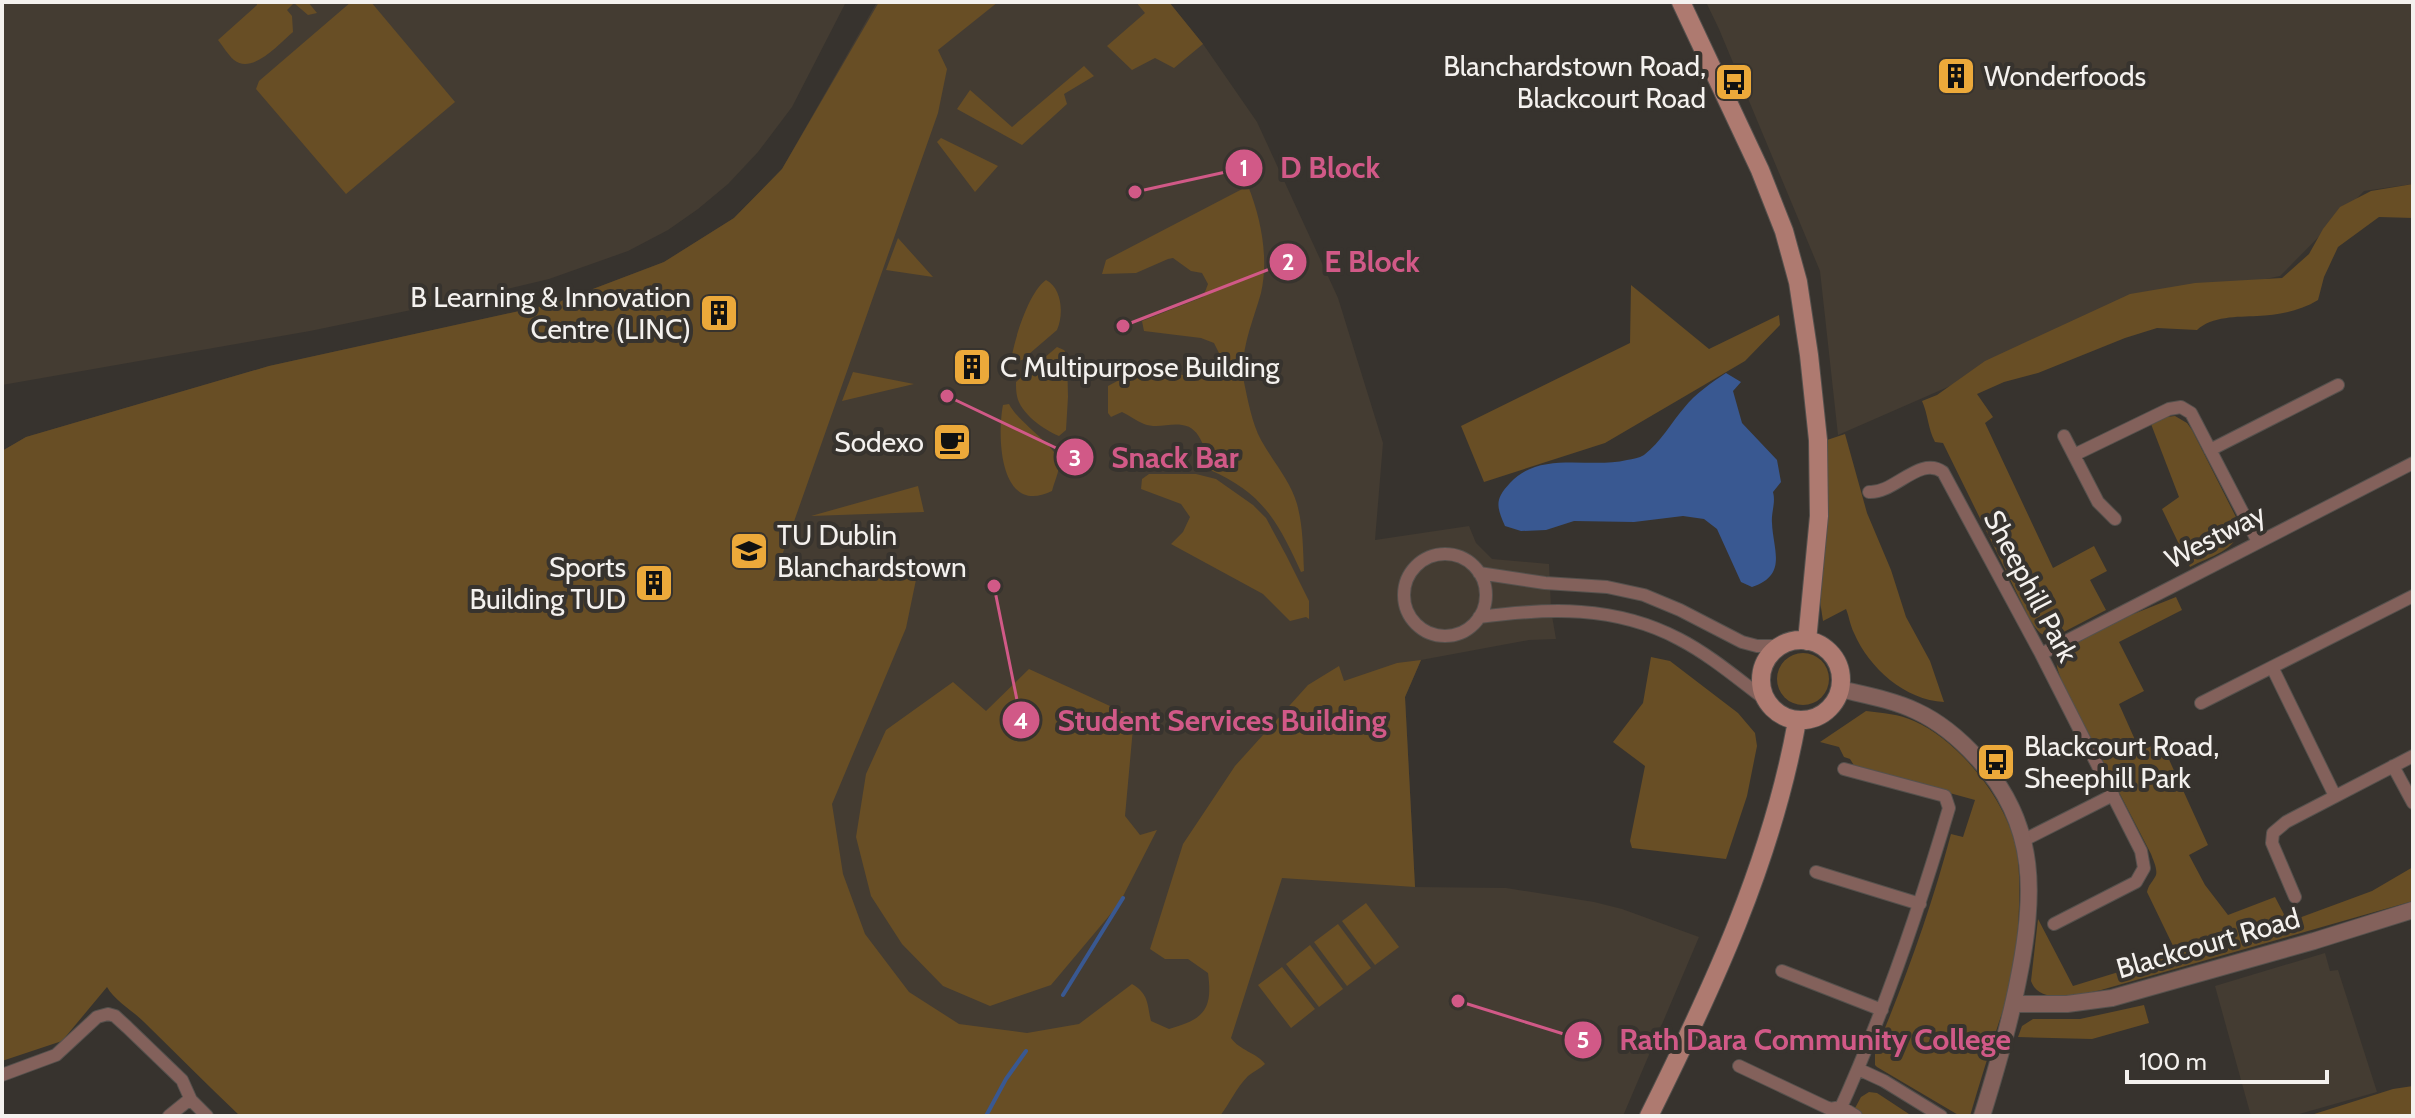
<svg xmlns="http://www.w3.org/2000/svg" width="2415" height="1118" font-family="Cabin,sans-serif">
<rect width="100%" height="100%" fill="#37332e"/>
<path fill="#443c32" d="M2,2H846L792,107L758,152L728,184L698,209L668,230L628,251L549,279L469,298L310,331L2,385Z
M877,2H1169L1203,44L1257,122L1338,298L1383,443L1375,540L1469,526L1476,543L1492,559L1549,564L1551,610L1556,639L1529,640L1421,660L1405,697L1415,887L1506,888L1594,902L1622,909L1699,937L1623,1116H1206L915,1065L2,451L26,437L269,366L556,303L664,262L734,218L782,169Z
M1706,2H2413V184L2364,191L2280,276L2231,286L1989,369L1838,435L1820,271L1719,29Z
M2325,953L2330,971L2338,970L2377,1092L2292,1116H2251L2215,986Z"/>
<path fill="#684e25" d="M257,2H308L317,13L308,15L294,3L287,10L292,16L293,32C279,44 252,75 234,60C228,55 223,46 218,40L257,5Z
M351,2H371L455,102L346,194L256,89L259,81Z
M879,2H998L938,50L947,69L938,113L773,581L918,570L906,628L832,804L843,874L865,934L909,992L959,1024L1027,1033L1079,1024L1132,984C1149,994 1147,1004 1151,1021L1169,1029C1204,1019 1213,1010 1208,973L1188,959H1165L1150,949L1183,844L1235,766L1308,685L1339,666L1344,681L1397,663L1421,660L1405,697L1415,887L1282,878L1231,1038C1240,1051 1256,1052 1265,1064C1260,1069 1254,1071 1248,1076C1236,1088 1230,1103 1220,1116H240C207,1085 176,1053 144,1022C133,1011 114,1000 107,987L62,1041L2,1061V451L26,437L269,366L556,303L664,262L734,218L782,169Z
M1136,2H1169L1203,44L1174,68L1155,58L1132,70L1107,46L1145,13Z
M1084,66L1094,76L1064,94L1067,104L1022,145L957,109L970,90L1012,127Z
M941,138L998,166L975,192L937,142Z
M2413,184V218L2379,217L2338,247L2324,277L2318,300C2300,311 2279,315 2257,316C2237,317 2212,316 2197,330L2157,328L2125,338L2038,373L2004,382L1977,394L1993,417L1985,423L2053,568L2094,546L2107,571L2090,580L2106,610L2056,636C2042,639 2037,630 2030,620L1943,443L1935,442C1928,429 1928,414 1922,401L1937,395L1985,361L2130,294L2195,283L2282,278L2309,254L2323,229L2340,207L2371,191Z
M1248,186C1261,218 1269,258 1261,293C1253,322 1239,351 1244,382C1248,401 1252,423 1261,440C1273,462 1290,480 1297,504C1303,526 1303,548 1304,571L1301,572C1278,522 1263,493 1210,470C1206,454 1202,427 1182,425C1169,423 1157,429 1144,424C1136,421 1129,415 1122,412L1111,417L1108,413V386L1136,371L1196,376L1219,353L1214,343L1201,338L1144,331L1142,321L1203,297L1208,284L1202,273L1191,271L1173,258L1168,259L1136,273L1102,274L1106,260Z
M898,238L933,277L886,270Z
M1046,280C1062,288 1064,314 1057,330L1022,360L1017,361L1012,355C1016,335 1029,292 1046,280Z
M1631,285L1709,349L1779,315L1780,325L1745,361L1605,443L1484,482L1461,426L1630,343Z
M1057,347L1064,350L1067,355L1068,397L1066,430L1059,436C1044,430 1020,413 1017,396C1016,391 1016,387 1016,382Z
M853,372L914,384L842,401Z
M1009,404C1019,424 1059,447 1059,464C1059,473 1054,482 1052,491C999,517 997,436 1003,405Z
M2175,416L2187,423L2192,430L2240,525C2240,550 2208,557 2190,567L2162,509L2179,497L2151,424L2166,417Z
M1845,434L1867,513L1891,570L1906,617L1930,661L1944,702C1905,700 1869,668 1854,633C1850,625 1849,616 1846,609L1823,621L1820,601L1826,524L1827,440Z
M1149,474H1196L1216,479L1253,505L1266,518L1286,555L1309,601V619L1306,617L1290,621L1263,594L1171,544L1183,532L1190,517L1181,504L1141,489L1142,479Z
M918,486L924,512L811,516Z
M2176,597L2182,610L2119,642L2144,691L2119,704L2140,751L2161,742L2208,845L2189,855L2205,885L2228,915L2275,897L2288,922L2372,891L2413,867V901L2101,990C2080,994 2040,1006 2031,981L2038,919L2073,986L2177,954L2147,892C2149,884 2151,884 2155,877C2159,871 2153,860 2151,854L2063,684C2059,673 2052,661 2061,651L2116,621Z
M1777 679a26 26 0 1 1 52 0a26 26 0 1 1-52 0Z
M1651,657L1670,661L1738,713L1755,733L1757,746L1747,796L1726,859L1632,848L1630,841L1645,766L1613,742L1643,703Z
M1029,669L1134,717L1125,816L1140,835L1157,830L1119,904L1051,985L990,1006L943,986L902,944L871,896L856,837L866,774L886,730L953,682L986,711Z
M1866,711C1883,713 1899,714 1914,721C1960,741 2009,803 2017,853C2022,885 2018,942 2013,975C2011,991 2004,1007 1999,1022C1989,1053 1979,1085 1970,1116H1960L1877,1067L1875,1065V1052C1905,981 1931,909 1951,834L1963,837L1975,800L1855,767L1850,759L1844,757L1839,747L1820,742Z
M1366,903L1399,947L1375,965L1342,921Z
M1338,924L1371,968L1347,986L1314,942Z
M1310,945L1343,989L1319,1007L1286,964Z
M1282,967L1315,1009L1291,1028L1258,985Z
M2144,1005L2149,1023L2092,1039L2018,1037L2022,1026L2033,1019H2080Z
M2413,1086V1116H2308L2393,1089Z
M1869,1092L1877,1093L1912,1116H1865L1854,1110L1861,1097Z"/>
<path fill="#395891" d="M1726,373L1741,382L1733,391L1742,423L1777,460L1781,482L1773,492C1776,503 1771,512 1772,523C1773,550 1788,575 1752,587L1741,582L1717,529L1704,519L1683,516L1634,522L1574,521L1546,530L1521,531L1505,526C1496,506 1495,499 1510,483C1540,450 1589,469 1627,460C1633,459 1639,458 1644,455C1661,442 1671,423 1684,408C1696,393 1711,383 1726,373Z"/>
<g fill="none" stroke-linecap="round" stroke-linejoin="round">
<path stroke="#395891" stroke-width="4" d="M1063,995L1123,898
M986,1116L1006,1079L1026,1051"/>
<g stroke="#55514d" stroke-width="14">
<path id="minor" d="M2064,436L2098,502L2115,519
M2210,450L2338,385
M2074,455L2169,409L2181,407L2191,413L2258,542
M1869,492C1894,494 1920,455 1943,472L2041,654L2141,851L2144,868L2136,882L2054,924
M1404 595a41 41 0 1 1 82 0a41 41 0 1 1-82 0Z
M1479,573L1545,583L1607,587L1644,595L1680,610L1742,642L1757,646H1781
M1479,617C1548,608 1615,605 1679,639C1710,655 1738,679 1766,700
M2041,654L2413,463
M2272,667L2335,796
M2201,703L2413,596
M2393,766L2413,803
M2024,840L2113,795
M1816,872L1920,904
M2295,897L2272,843L2273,833L2286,822L2413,756
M1782,971L1882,1010
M1739,1066L1830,1109L1841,1107L1856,1116
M1858,1069L1884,1081L1941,1116
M2,1075L56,1055L97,1017L108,1014L115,1016L127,1027L182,1080L191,1100L207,1116
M169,1116L190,1099
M1837,1116C1883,1016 1918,913 1949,808L1945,796L1844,769"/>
</g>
<g stroke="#55514d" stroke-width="18">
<path id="tertiary" d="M1840,689C1865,695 1893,700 1916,711C1940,722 1960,739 1978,759C2039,825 2035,899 2018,981C2009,1027 1996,1071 1982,1116
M2014,1004H2067L2112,998L2314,941L2413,910"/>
</g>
<g stroke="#55514d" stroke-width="20">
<path id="secondary" d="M1681,2L1760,170L1784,231L1798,282L1809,355L1818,440L1819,516L1807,641
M1761 680a40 40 0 1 1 80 0a40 40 0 1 1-80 0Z
M1649,1116C1712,989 1772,861 1797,721"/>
</g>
<use href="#minor" stroke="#83615b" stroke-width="12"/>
<use href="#tertiary" stroke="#83615b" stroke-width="16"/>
<use href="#secondary" stroke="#ae7a70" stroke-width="18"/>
</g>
<defs>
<g id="building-square" transform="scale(2)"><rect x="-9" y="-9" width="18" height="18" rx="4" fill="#eca93a" stroke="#37332e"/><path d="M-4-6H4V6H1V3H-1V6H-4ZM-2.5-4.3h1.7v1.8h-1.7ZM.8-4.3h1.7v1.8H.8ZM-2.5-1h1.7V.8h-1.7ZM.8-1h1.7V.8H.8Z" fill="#111"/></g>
<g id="bus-square" transform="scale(2)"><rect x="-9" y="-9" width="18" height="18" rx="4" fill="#eca93a" stroke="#37332e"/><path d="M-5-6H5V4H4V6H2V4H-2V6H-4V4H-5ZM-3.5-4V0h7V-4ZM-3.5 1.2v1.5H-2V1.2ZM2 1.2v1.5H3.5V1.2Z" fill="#111"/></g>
<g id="cafe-square" transform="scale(2)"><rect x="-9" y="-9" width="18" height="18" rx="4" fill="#eca93a" stroke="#37332e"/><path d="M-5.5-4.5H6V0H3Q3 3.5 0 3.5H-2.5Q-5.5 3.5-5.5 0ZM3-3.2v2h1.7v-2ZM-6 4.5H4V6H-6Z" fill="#111"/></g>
<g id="university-square" transform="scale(2)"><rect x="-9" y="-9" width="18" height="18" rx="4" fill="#eca93a" stroke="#37332e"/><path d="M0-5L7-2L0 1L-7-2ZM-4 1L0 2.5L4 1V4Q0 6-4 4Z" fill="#111"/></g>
</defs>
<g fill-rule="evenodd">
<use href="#building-square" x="1956" y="76"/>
<use href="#bus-square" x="1734" y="82"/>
<use href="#building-square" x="719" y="313"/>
<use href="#building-square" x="972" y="367"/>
<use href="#cafe-square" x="952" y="442"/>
<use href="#university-square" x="749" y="551"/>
<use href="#building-square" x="654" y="583"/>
<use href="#bus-square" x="1996" y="762"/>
</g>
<g text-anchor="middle" stroke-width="8" stroke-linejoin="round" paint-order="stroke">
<g font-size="28" fill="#f4f1ee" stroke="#37332e" text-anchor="end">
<text x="1706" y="76">Blanchardstown Road,<tspan x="1706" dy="32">Blackcourt Road</tspan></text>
<text x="1984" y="86" text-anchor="start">Wonderfoods</text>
<text x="691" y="307">B Learning &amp; Innovation<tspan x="691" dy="32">Centre (LINC)</tspan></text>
<text x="1000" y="377" text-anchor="start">C Multipurpose Building</text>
<text x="924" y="452">Sodexo</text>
<text x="777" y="545" text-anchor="start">TU Dublin<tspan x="777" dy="32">Blanchardstown</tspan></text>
<text x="626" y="577">Sports<tspan x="626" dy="32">Building TUD</tspan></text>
<text x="2024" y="756" text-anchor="start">Blackcourt Road,<tspan x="2024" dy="32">Sheephill Park</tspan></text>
</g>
<g font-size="28" fill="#f4f1ee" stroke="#37332e">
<text transform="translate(2215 536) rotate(-27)" y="10">Westway</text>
<text transform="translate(2031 586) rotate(62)" y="10">Sheephill Park</text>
<text transform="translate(2208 943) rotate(-16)" y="10">Blackcourt Road</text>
</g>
</g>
<path fill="none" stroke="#d15987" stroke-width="3" d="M1135 192L1244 168M1123 326L1288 262M947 396L1075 457M994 586L1021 720M1458 1001L1583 1040"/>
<g fill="#d15987" stroke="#37332e" stroke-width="3">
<circle cx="1135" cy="192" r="8"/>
<circle cx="1123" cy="326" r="8"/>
<circle cx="947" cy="396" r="8"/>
<circle cx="994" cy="586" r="8"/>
<circle cx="1458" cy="1001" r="8"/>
<circle cx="1244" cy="168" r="20"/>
<circle cx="1288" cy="262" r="20"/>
<circle cx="1075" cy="457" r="20"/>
<circle cx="1021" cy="720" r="20"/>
<circle cx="1583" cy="1040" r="20"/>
</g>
<g font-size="24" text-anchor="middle" font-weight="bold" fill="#fff">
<text x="1244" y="176">1</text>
<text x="1288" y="270">2</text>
<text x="1075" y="466">3</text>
<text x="1021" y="729">4</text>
<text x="1583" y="1048">5</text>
</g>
<g font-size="30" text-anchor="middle" font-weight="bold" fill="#d15987" stroke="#37332e" stroke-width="8" stroke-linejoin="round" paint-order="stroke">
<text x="1330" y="178">D Block</text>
<text x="1372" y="272">E Block</text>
<text x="1175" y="468">Snack Bar</text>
<text x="1222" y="731">Student Services Building</text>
<text x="1815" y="1050">Rath Dara Community College</text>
</g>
<rect width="2415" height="1118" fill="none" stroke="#f4f1ee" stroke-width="8"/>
<path d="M2127 1070v12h200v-12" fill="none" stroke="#f4f1ee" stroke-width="4"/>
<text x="2139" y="1070" font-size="24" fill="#f4f1ee" stroke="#37332e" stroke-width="6" paint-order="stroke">100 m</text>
</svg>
